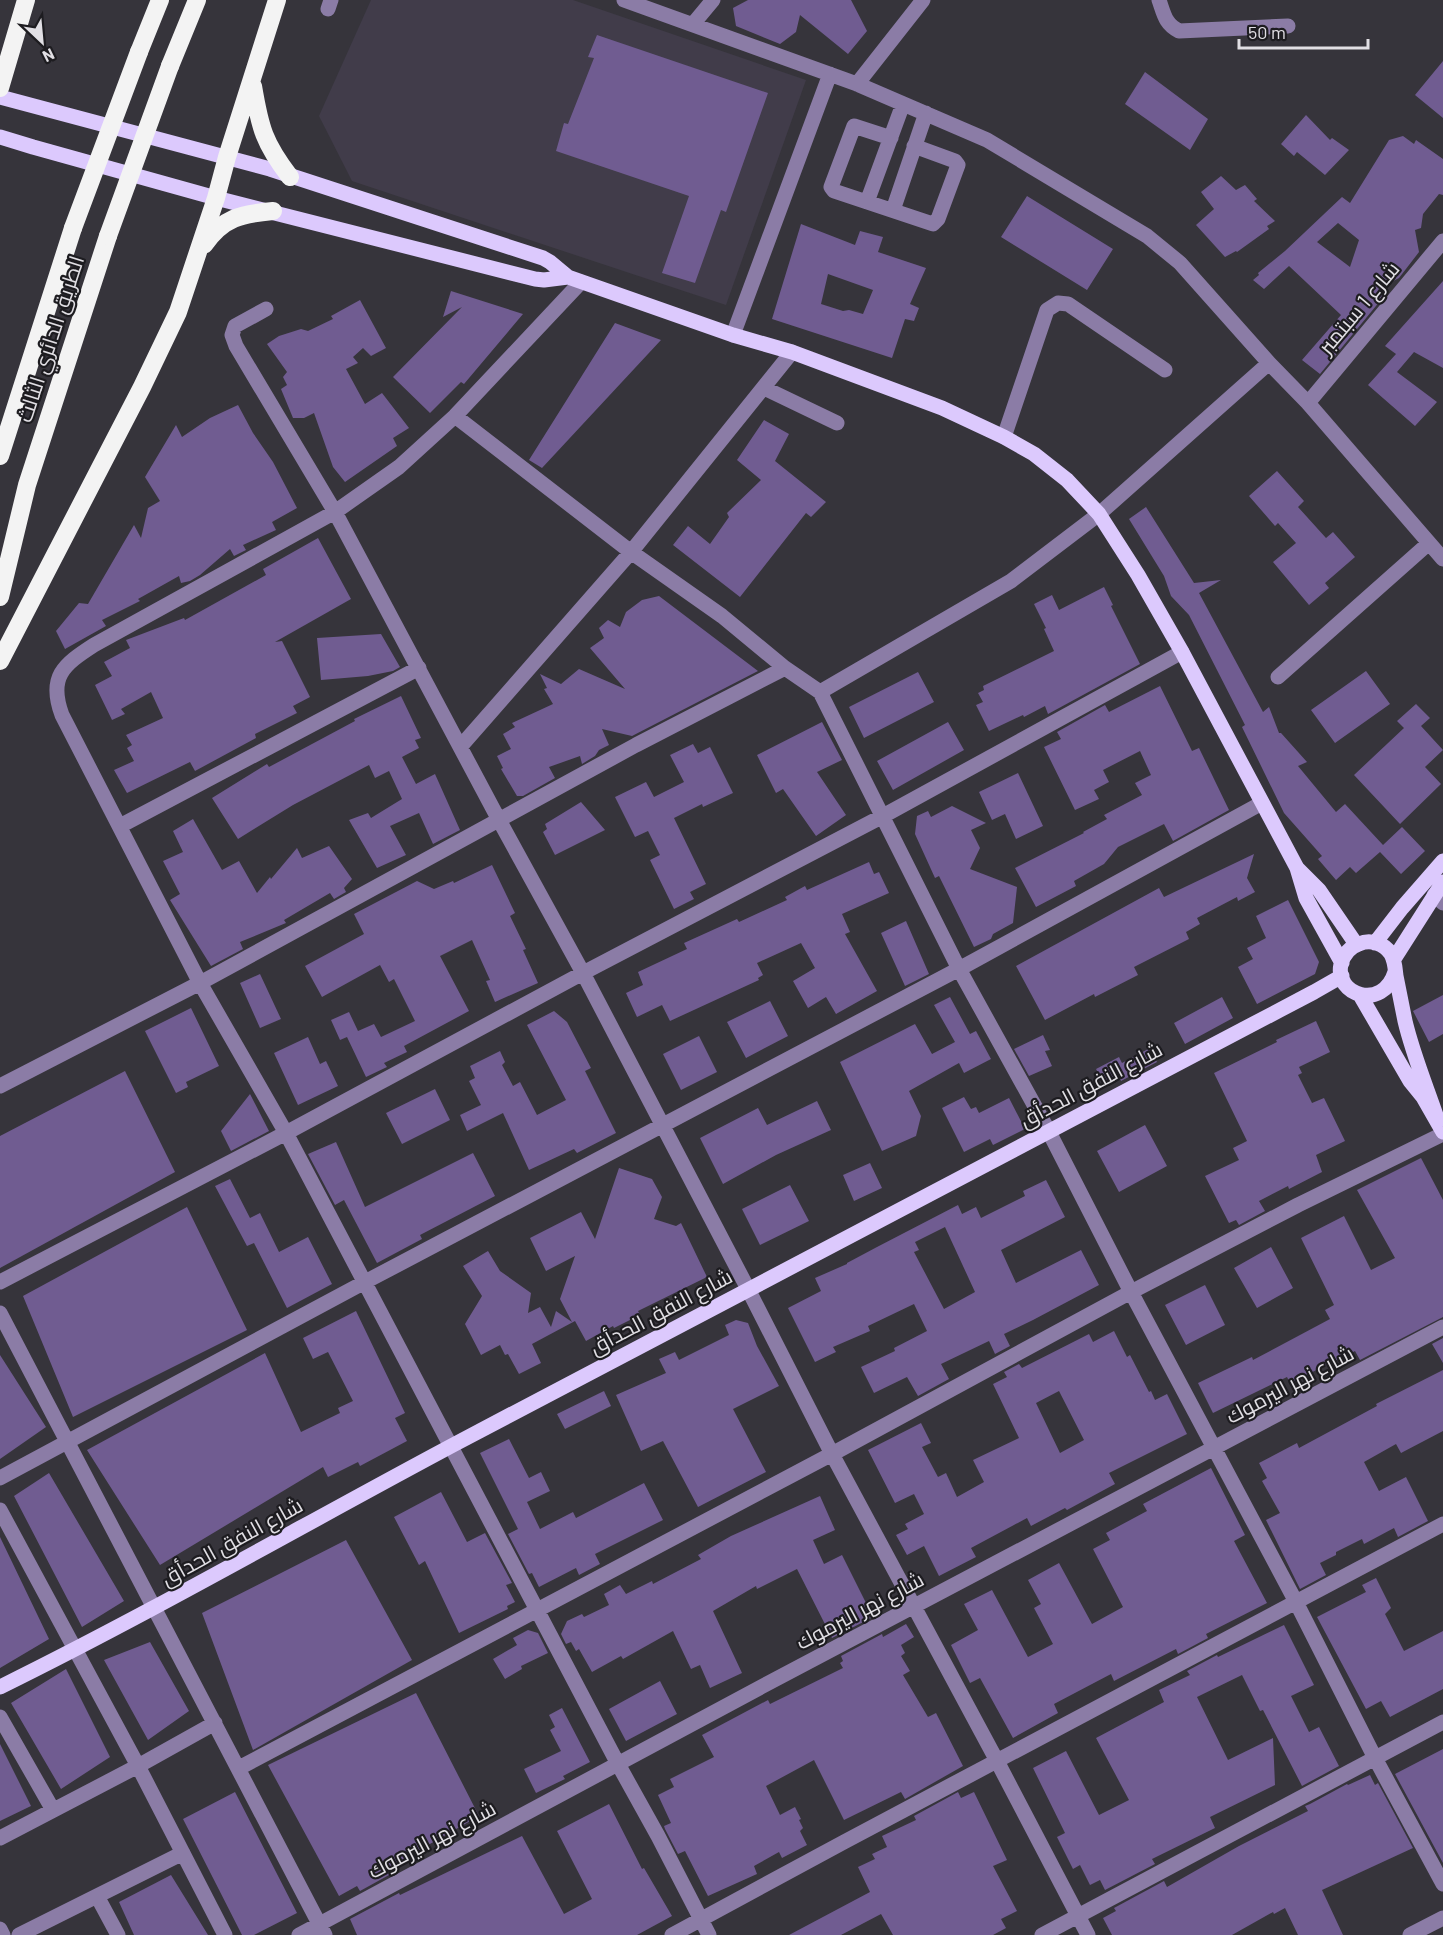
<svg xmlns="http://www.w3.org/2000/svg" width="1443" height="1935" font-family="Barlow,Cairo,sans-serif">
<rect width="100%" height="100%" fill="#36343b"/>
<path fill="#413c4a" d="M371,0H573L806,80L726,305L352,181L319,116Z"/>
<path fill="#705c91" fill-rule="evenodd" d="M748,0H851L867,31L848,54L800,15L796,32L780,44L736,26L733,8Z
M597,35L768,93L726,212L721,210L695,283L662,273L689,196L556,151L564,123L568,124L594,58L588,57Z
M1443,61V118L1415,95Z
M1145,72L1208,119L1190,150L1125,104Z
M1306,115L1330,140L1332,138L1349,150L1325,175L1297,152L1294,156L1281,144Z
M1403,136L1414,144L1416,140L1443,159V195L1439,194L1423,214L1421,228L1415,230L1419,252L1399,278L1378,289L1385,295L1320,374L1302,360L1341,315L1289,266L1264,289L1253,280L1259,275L1258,273L1285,251L1342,197L1350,203L1389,140ZM1338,223L1359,240L1350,267L1317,242Z
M1221,176L1236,190L1245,185L1257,199L1254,201L1275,221L1267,226L1269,229L1237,252L1236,251L1225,257L1196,225L1214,209L1201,192Z
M1027,196L1113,249L1087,290L1001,237Z
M801,224L855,245L860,231L883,237L878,252L926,268L910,304L919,308L914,321L905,319L892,358L772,319ZM828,274L873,290L863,314L849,310L843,311L821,304Z
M1443,281V368L1414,352L1397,372L1437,402L1415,426L1368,385L1396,354L1385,346Z
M451,291L523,314L464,384L461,382L430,413L393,377L462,307L443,317Z
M360,300L386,348L371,356L363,348L353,357L358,363L346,369L365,404L382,393L409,428L393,438L397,446L345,482L333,467L314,413L304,418H293L281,389L287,385L283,377L287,372L267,344L279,336L301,329L308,331L333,319L331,316Z
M615,323L661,340L542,468L529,460Z
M238,405L253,433L273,462L297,508L272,522L276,530L243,545L246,550L234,556L230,549L200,575L190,581L181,583L179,576L138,599L140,601L102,620L106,626L65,649L56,631L79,603L88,604L134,525L141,538L148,508L160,501L145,477L176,425L182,437L210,418Z
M764,420L789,434L775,461L826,502L811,517L806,513L740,597L673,545L688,526L710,544L729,517L727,513L761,480L737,460Z
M1277,471L1304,501L1298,507L1326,538L1333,532L1355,557L1325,583L1329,588L1309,605L1273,562L1296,543L1278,523L1275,526L1249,496Z
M1146,507L1194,583L1221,580L1199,593L1263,712L1269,707L1279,733H1281L1307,762L1298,766L1336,812L1345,804L1383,845L1402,827L1425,851L1401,874L1380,852L1356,873L1350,867L1336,880L1318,859L1322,856L1284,813L1242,727L1245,725L1189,615L1171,596L1164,576L1129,519Z
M318,538L351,599L275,642L282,641L310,697L293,706L297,713L255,734L256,738L195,771L190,762L127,793L114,770L134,761L127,748L132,745L126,735L163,718L151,692L121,709L125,714L112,720L95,685L112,676L104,662L130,648L126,640L184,618L185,620L266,575L263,569Z
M1104,587L1113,605L1111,606L1140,664L1048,714L1045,706L1024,717L1023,715L989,731L976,705L983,702L978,693L984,690L983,686L1054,651L1044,629L1046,628L1034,604L1052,595L1059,610Z
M659,596L758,671L632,736L602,729L609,745L599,750L595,756L582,764L580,756L549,767L555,778L523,796H517L501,769L503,768L497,756L511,749L503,734L515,727L512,723L553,704L544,689L547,688L540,674L561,684L579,669L625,689L590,648L604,638L599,628L608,620L620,627L626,612L642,600Z
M381,634L400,667L393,671L368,676L321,680L317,638Z
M1366,671L1390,704L1335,743L1311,710Z
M918,672L934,702L864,738L849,707Z
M1160,686L1192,751L1199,748L1229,810L1173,841L1164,824L1118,847L1104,864L1074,881L1076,886L1036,907L1015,868L1084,833L1083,832L1107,819L1104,815L1142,795L1135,783L1151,775L1140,751L1103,770L1109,782L1094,790L1099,799L1075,810L1044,747L1061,739L1057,732L1105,705L1109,712Z
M401,696L421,738L415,740L419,748L402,757L416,784L435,774L460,830L433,844L419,813L390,826L406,855L377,868L349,820L368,813L371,818L402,799L389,771L375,778L369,765L293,805L238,839L212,798L267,764L269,767L355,721L354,719Z
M1416,704L1430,718L1421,726L1443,750L1425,767L1441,784L1400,824L1354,775L1404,728L1397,721Z
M822,722L842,760L817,772L846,815L816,836L783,789L776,793L757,755Z
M948,722L964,750L893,790L877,761Z
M693,744L698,753L710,747L733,793L703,807L702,804L674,818L706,884L690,892L694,899L674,909L650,860L660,855L648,831L635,837L615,797L646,782L654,797L684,782L670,755Z
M1018,773L1043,826L1016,839L1005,814L992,820L979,792Z
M581,802L605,830L555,855L543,832L547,829L545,824Z
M952,806L986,823L971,830L980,848L970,869L1017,887L1013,923L993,934L991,939L974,947L939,876L935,878L915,834L917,816L928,811L931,817Z
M193,819L222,870L239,861L257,893L270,877L271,879L297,848L302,858L329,846L352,879L344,888L346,892L334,899L330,893L284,920L286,923L240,942L243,949L211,966L170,900L180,894L163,861L183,852L173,831Z
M1254,854L1247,878L1255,892L1238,901L1237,897L1197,918L1200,924L1186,932L1189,939L1134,967L1138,975L1095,997L1094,994L1045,1020L1016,966L1159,888L1164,897Z
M869,862L874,874L879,872L889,893L842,914L850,932L845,934L877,991L836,1014L826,997L808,1008L793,981L815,968L801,943L757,963L763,975L758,978L759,980L670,1021L662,1005L637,1017L626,993L643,985L638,972L687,949L684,943L737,919L739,922L787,900L785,897L805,886L807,890Z
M492,865L515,913L510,916L526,949L523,950L538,983L495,1002L486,981L490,980L472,940L440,956L469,1011L404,1046L407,1052L384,1063L387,1067L366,1077L347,1037L340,1040L331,1020L349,1012L358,1031L374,1024L381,1037L415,1021L394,979L389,982L380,965L322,997L305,966L364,934L354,914L417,881L434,889L453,881L454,883Z
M1288,900L1319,962L1315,974L1257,1004L1238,967L1253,959L1247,948L1266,938L1256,916Z
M906,921L929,974L905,986L881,933Z
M260,974L281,1019L260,1028L240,983Z
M1443,995V1034L1429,1042L1413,1011Z
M950,997L970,1034L976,1031L991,1059L964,1073L959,1063L909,1091L921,1116L916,1136L882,1151L840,1062L915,1024L932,1054L955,1042L934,1005Z
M1222,997L1233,1018L1185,1044L1174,1023Z
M770,1001L788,1036L746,1058L727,1022Z
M191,1008L219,1066L186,1082L188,1087L176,1093L145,1031Z
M554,1011L567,1022L591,1068L585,1071L616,1133L577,1153L574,1149L529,1170L503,1113L467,1131L460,1115L481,1105L469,1081L475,1078L470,1066L500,1051L505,1062L502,1065L513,1086L520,1082L537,1115L566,1100L527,1025Z
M1316,1021L1330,1052L1299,1067L1302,1073L1298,1075L1312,1103L1324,1098L1345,1141L1316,1155L1322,1172L1289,1189L1288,1186L1259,1201L1265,1211L1239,1225L1236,1220L1229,1223L1205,1176L1239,1160L1233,1148L1247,1141L1214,1073L1277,1042L1276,1040Z
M1043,1035L1050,1050L1045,1051L1052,1066L1029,1076L1014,1049Z
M699,1036L717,1072L681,1090L663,1054Z
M308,1037L320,1064L326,1061L338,1086L298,1105L274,1053Z
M1150,1048L1157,1062L1121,1081L1120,1078L1105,1086L1096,1069L1119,1057L1122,1063Z
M125,1071L175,1172L0,1268V1136Z
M435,1089L450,1120L402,1144L386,1113Z
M250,1094L269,1131L231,1151L221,1131Z
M964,1097L971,1109L976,1107L979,1113L1009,1098L1025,1129L993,1145L990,1139L964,1152L942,1108Z
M817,1101L831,1130L776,1155L723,1184L700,1138L758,1108L767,1125Z
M1145,1125L1167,1166L1119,1192L1097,1151Z
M336,1142L365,1207L473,1153L495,1196L420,1235L422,1239L377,1263L344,1200L335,1205L308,1154Z
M1421,1158L1443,1200V1317L1360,1360L1355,1351L1290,1383L1287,1377L1213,1413L1198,1383L1252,1357L1253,1360L1330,1319L1325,1310L1334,1305L1301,1238L1344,1216L1371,1270L1395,1258L1357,1190Z
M870,1163L882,1188L854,1201L843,1175Z
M619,1168L652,1179L662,1197L654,1219L676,1226L681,1223L707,1277L638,1311L640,1315L614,1328L613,1326L586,1341L575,1321L532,1344L541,1363L519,1374L508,1354L505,1355L500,1345L481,1355L465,1324L482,1296L463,1266L488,1251L500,1271L531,1293L528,1313L540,1307L551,1327L556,1311L572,1322L560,1299L575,1256L546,1271L530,1238L581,1212L595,1239Z
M230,1179L250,1218L260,1213L279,1252L308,1237L332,1284L287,1308L254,1243L247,1246L215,1186Z
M1046,1180L1065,1217L1001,1250L1016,1283L1081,1250L1099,1285L1033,1320L1004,1334L1010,1346L995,1354L989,1341L941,1364L949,1379L918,1396L907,1377L874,1393L861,1367L895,1351L894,1348L927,1331L914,1304L868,1326L870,1331L833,1347L836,1352L815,1362L788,1308L821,1291L815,1278L847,1264V1263L877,1247L958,1205L962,1214L976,1207L981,1218L1025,1196L1023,1191ZM945,1227L975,1292L944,1309L914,1252L919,1250L915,1242Z
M790,1185L809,1221L760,1245L742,1209Z
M187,1207L247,1330L73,1417L23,1296Z
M1271,1247L1293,1288L1257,1308L1234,1268Z
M1205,1285L1225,1325L1186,1345L1165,1305Z
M356,1311L405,1413L395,1418L407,1441L360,1466L358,1462L328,1477L323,1467L160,1565L87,1450L265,1353L301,1432L340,1413L338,1408L353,1401L328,1352L313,1359L303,1338Z
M736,1320L748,1323L757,1346L779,1386L733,1409L766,1472L698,1507L663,1441L641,1451L616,1395L666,1373L659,1359L675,1352L679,1360L729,1335L725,1325Z
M1114,1331L1127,1357L1130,1355L1149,1392L1151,1391L1155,1400L1167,1394L1187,1434L1109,1473L1115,1484L1067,1510L1065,1508L1031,1526L1027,1518L971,1548L976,1557L939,1576L924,1546L907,1555L896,1535L908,1529L905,1524L924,1514L914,1494L895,1503L868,1450L921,1423L931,1443L922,1447L938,1477L946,1473L957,1497L984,1482L973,1460L1019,1438L993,1384L1007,1377L1004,1372L1019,1364L1022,1368L1089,1334L1093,1342ZM1059,1391L1084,1440L1060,1453L1036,1403Z
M1443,1338V1363L1432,1344Z
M0,1355L46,1427L0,1459Z
M1443,1370V1431L1401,1453L1396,1444L1364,1462L1379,1491L1406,1477L1428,1521L1398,1537L1394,1528L1364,1544L1362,1539L1336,1552V1555L1320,1563L1326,1575L1300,1589L1266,1520L1280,1513L1262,1481L1267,1478L1259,1463L1297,1443L1299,1448L1377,1406L1376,1404Z
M604,1391L611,1406L565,1429L557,1414Z
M509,1439L529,1478L541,1472L550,1491L527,1502L540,1529L573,1512L576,1518L644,1483L663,1520L595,1554L600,1564L579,1575L576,1568L539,1587L532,1573L529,1574L508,1534L518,1529L480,1453Z
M1211,1468L1245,1535L1234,1541L1267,1603L1206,1634L1208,1638L1178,1654L1176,1649L1114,1681L1111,1674L1054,1704L1058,1713L1013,1738L980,1678L970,1683L951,1645L978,1630L964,1604L992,1590L1028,1657L1053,1644L1034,1608L1041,1604L1028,1580L1059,1563L1092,1624L1123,1607L1093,1549L1110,1540L1106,1533L1147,1511L1143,1504Z
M49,1473L124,1601L82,1627L14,1496Z
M441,1492L467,1542L485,1533L512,1583L506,1585L515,1602L507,1606L508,1609L459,1633L425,1561L419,1565L394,1517Z
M820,1496L835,1530L813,1540L824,1564L842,1555L873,1617L832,1638L797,1569L757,1589L756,1586L713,1611L742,1673L710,1688L700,1665L691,1669L673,1631L623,1659L621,1656L592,1672L579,1649L576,1651L571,1642L566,1644L561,1634L567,1621L582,1614L584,1617L609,1605L604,1594L620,1585L626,1594L652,1581L653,1584L701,1559L698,1555L731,1536Z
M0,1537L49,1639L0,1668Z
M346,1540L412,1660L253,1750L202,1613Z
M1376,1578L1391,1608L1385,1614L1404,1651L1443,1631V1689L1390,1717L1381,1701L1366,1709L1317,1617L1366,1592L1362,1585Z
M906,1624L914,1637L901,1645L905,1653L901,1656L910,1671L903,1675L928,1717L936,1713L963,1766L905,1799L901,1792L844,1820L814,1760L766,1786L780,1815L795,1807L801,1819L799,1820L803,1828L800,1831L807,1845L782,1858L779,1852L754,1866L757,1874L708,1896L685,1851L678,1854L665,1829L664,1826L671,1823L658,1795L674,1787L670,1779L714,1757L702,1735L768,1700L770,1704L843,1668L840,1663L843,1661L841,1656L882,1634L883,1637Z
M1284,1625L1314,1685L1291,1696L1309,1732L1319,1727L1339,1766L1302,1786L1263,1710L1260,1711L1242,1675L1197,1697L1228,1760L1273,1738L1275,1785L1210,1817L1215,1828L1152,1859L1155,1864L1105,1890L1100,1880L1090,1885L1080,1865L1073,1869L1057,1837L1065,1833L1033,1768L1066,1751L1099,1815L1129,1800L1096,1738L1164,1702L1159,1690L1190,1675L1187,1671L1217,1655L1218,1657Z
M528,1630L538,1633L548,1653L521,1666L522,1669L505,1679L493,1659L517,1645L513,1638Z
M150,1642L189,1711L148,1740L104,1660Z
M66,1669L110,1757L61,1789L11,1703Z
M660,1681L677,1714L626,1741L609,1709Z
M416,1693L479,1816L386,1869L389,1875L360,1891L357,1886L339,1896L268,1765Z
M562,1708L590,1762L563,1776L565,1779L536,1793L524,1769L561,1751L550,1730L555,1727L549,1715Z
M0,1744L31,1806L0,1821Z
M1443,1749V1863L1395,1774Z
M1370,1775L1375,1785L1378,1783L1413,1848L1322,1890L1343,1935H1298L1285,1908L1274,1914L1273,1912L1232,1935H1112L1103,1918L1116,1911L1114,1908L1164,1881L1167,1887L1239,1846L1308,1811L1305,1806L1310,1804L1347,1784L1348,1785Z
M235,1792L297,1913L254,1935H242L183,1819Z
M958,1792L961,1798L974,1792L1007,1860L993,1866L1017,1911L1001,1919L1006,1928L993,1935H893L881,1914L841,1935H789L870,1892L858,1867L875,1859L872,1854L887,1847L882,1836L916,1820L914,1816Z
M609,1804L642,1869L644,1868L672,1916L637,1935H357L350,1919L399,1893L400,1895L522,1836L564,1914L592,1899L557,1831Z
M171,1875L208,1935H134L119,1902Z"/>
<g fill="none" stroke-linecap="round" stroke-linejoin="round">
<path stroke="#8b7ca6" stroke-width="15" d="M624,0L857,84L987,140L1147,236L1180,263L1269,363L1308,403L1443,559
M1159,0C1164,14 1165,24 1179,31L1288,26
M328,9L331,0
M693,24L713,0
M857,84L923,0
M891,138L854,126L831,187L834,191L933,224L938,219L958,165L955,161L914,146
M867,202L903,104
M893,210L926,113
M581,282L455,416L399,467L335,512L94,645C63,665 48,677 62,715L200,983L286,1133L618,1764L658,1836L709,1935
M266,309L235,326L232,335L236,346L335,512L499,820L583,973L748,1289L832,1454L997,1761L1088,1935
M733,335L830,74
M764,388L837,423
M1308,403L1443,241
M455,416L631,552L722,616L785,668L820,692L959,969L1048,1130L1131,1292L1296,1602L1375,1758L1443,1884
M1004,437L1047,310L1058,303L1068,304L1165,370
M1278,677L1429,543
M820,692L1011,581L1099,514L1269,363
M461,746L631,552L792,352
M120,826L419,668
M1434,895L1443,903
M0,1086L200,983L636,745L785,668
M0,1282L286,1133L583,973L883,816L1182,652
M0,1313L325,1935
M0,1478L365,1282L959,969L1262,803
M0,1510L138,1766L225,1935
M0,1717L53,1810
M239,1768L832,1454L1131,1292L1298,1205L1443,1134
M0,1838L138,1766L215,1723
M97,1896L118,1935
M0,1929L3,1935
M19,1935L183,1853
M299,1935L761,1687L1443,1327
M672,1935L844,1842L1443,1524
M1042,1935L1443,1722
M1410,1935L1443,1918"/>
<path stroke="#dcc9fd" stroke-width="15" d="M0,97L270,169L543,258L550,262L568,277L733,335L792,352L942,408L1004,437L1034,454L1067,480L1099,514L1138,575L1182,652L1297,868L1306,898L1342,963
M0,137L33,147L216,198L535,279L544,280L568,277
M1297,868L1319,890L1356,944
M1375,943L1402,908L1443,861
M1394,959L1443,882
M1395,972C1383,1011 1334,996 1341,964C1344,954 1350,947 1359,944C1370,939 1384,943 1391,954C1395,961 1395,968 1396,976C1399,991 1402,1006 1405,1021C1413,1055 1427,1088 1438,1121
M1360,995L1410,1081L1423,1097L1443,1132
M0,1687C154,1611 303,1525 455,1444C741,1292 1027,1141 1314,992L1342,976"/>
<path stroke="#f3f3f3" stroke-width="18" d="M139,52L160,0
M170,66L197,0
M253,86C260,128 264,143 290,177
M0,88L26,0
M204,245C223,217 242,214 273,211
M0,456L73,228
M0,597L27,485L108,236
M0,661L142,387L178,312L216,198L227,157L277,0"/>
<path stroke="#f3f3f3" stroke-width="18" d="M73,228L139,52
M108,236L170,66"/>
</g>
<g text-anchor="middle" stroke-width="4.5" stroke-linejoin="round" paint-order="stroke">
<g font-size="21" fill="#e1dfe4" stroke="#1d1c20">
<text transform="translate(1359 308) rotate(-50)" y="7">شارع 1 سبتمبر</text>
<text transform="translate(51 339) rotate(-72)" y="7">الطريق الدائري الثالث</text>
<text transform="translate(1091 1085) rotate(-28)" y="7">شارع النفق الحدأق</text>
<text transform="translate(661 1312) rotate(-28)" y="7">شارع النفق الحدأق</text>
<text transform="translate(1290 1385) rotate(-28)" y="7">شارع نهر اليرموك</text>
<text transform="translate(232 1542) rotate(-29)" y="7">شارع النفق الحدأق</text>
<text transform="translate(860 1611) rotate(-28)" y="7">شارع نهر اليرموك</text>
<text transform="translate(432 1840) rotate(-28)" y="7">شارع نهر اليرموك</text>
</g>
</g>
<g transform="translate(42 42) rotate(154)" stroke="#1d1c20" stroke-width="4.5" paint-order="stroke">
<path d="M0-4.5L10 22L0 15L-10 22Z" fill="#e1dfe4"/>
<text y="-9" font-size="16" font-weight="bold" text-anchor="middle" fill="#e1dfe4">N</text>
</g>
<path d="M1239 39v9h129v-9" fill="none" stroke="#e1dfe4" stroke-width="3"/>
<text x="1248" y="39" font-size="18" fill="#e1dfe4" stroke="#1d1c20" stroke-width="4.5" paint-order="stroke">50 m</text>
</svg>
